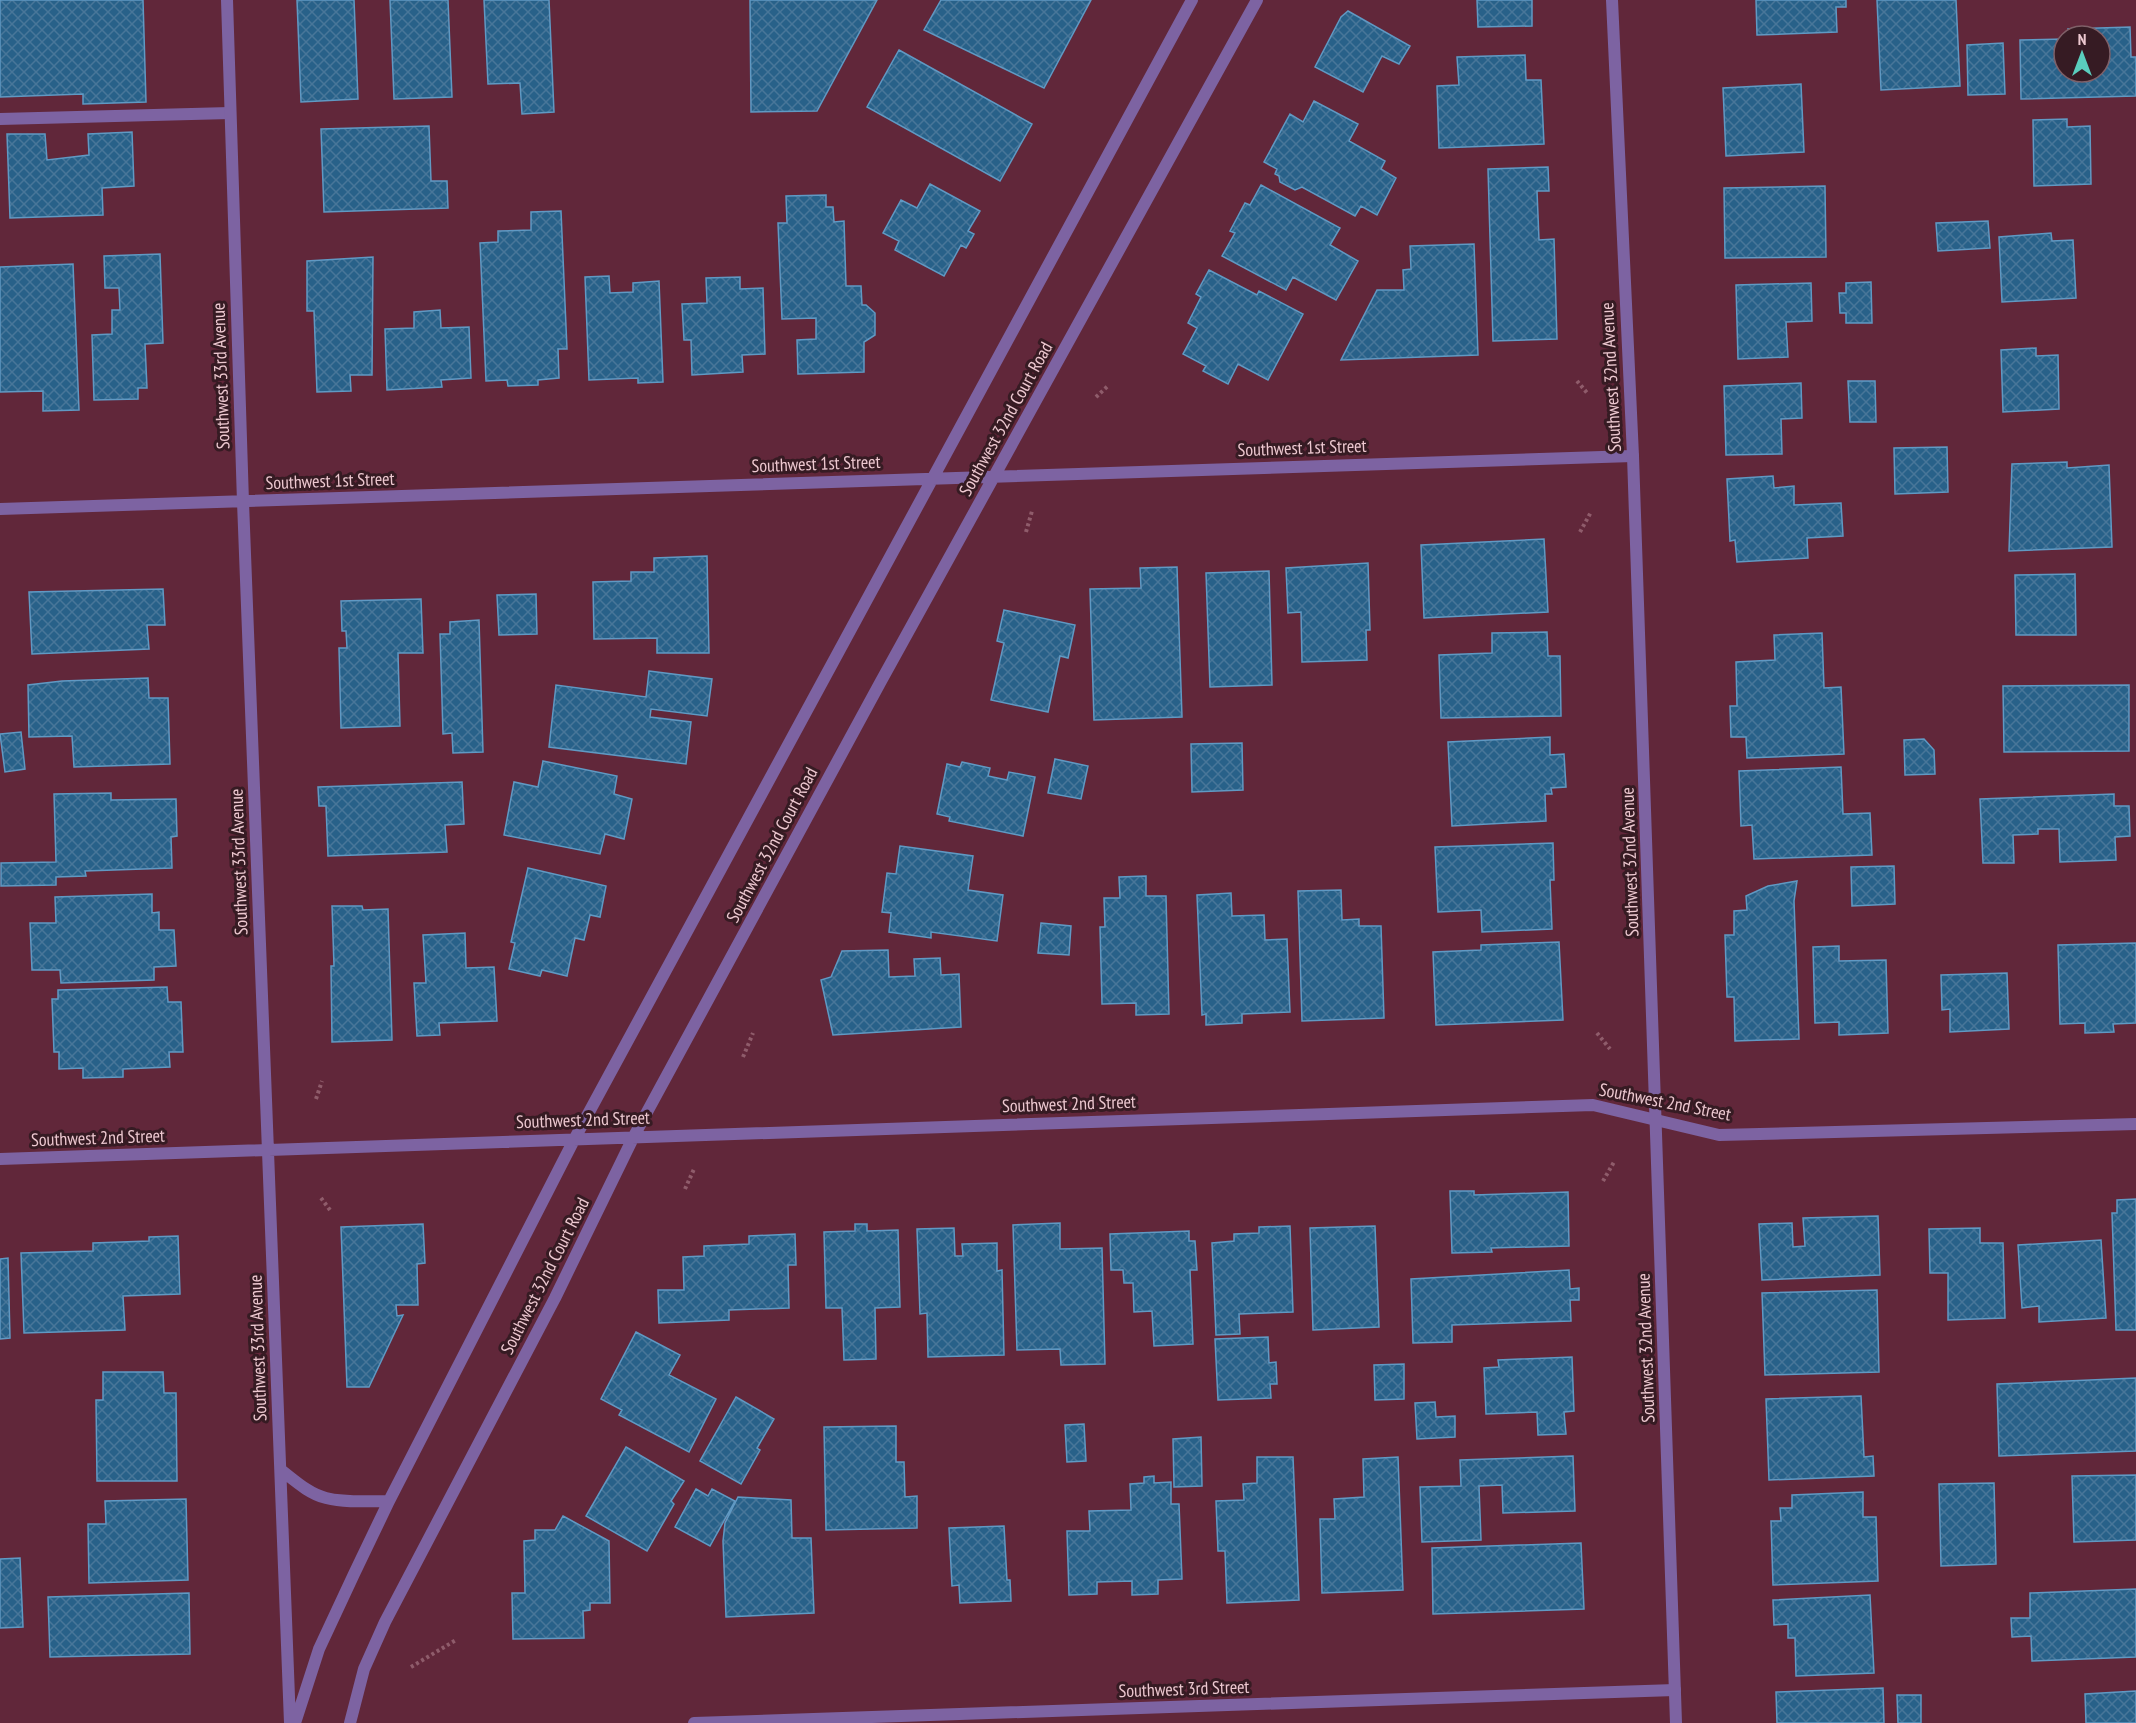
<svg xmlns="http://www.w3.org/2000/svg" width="2136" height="1723" font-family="'PT Sans Narrow',sans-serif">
<defs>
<pattern id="building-cross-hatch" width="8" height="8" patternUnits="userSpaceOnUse" patternTransform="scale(1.5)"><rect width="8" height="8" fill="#286189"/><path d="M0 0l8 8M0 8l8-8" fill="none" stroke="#487699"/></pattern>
</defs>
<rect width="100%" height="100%" fill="#61273a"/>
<path fill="url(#building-cross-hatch)" stroke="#6099c3" stroke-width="1.5" d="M0,0H143L146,102L83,104V94L0,97Z
M297,0H354L358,99L301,102Z
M390,0H448L452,97L394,99Z
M484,0H549L554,112L522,114L520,83L488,84Z
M750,0H877L817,111L751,112Z
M941,0H1091L1044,88L924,30Z
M1477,0H1532V26L1478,27Z
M1756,0H1846V7H1836L1837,32L1757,35Z
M1877,0H1956L1960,86L1881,90Z
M1348,11L1410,46L1399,64L1382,56L1363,92L1315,67L1341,17Z
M2130,27L2131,57H2136V96L2021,99L2020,40L2064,39V72H2100V36H2069L2068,29Z
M2003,43L2005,94L1968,95L1967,45Z
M899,50L1032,124L1000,181L867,107Z
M1525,55L1526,80H1541L1544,144L1439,148L1437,86L1459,85L1457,57Z
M1801,84L1804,152L1726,156L1723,88Z
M1314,101L1358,124L1349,141L1385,161L1381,169L1396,178L1377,215L1361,206L1355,216L1302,187L1295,190L1280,182L1279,176L1275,174L1277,169L1264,162L1290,114L1303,122Z
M2067,119V127L2090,126L2091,184L2034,186L2033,120Z
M429,126L431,181H447L448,208L324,212L321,129Z
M132,132L134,186L102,188L103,215L10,218L7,134H45L47,160L89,155L88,134Z
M1548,167L1549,191H1537L1539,240L1554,239L1557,339L1493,341L1488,169Z
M930,184L980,211L968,231L974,234L966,248L961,245L944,276L895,250L899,241L883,233L901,200L917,208Z
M1261,185L1340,228L1330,245L1358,261L1336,300L1293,277L1286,290L1222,256L1235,233L1230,231L1245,203L1250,205Z
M1825,186L1826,257L1725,258L1724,188Z
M826,195V207H833L834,222L844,221L846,286H861L862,305H866L875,313V335L864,342V372L798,374L797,340L816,339V318L782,319L778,223H787L786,196Z
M561,211L567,349H558L559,378L538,380V385L508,386L507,380L486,381L480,243L498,242V231L531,230V212Z
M1988,221L1990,248L1938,251L1936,223Z
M2051,233L2052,241L2073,240L2076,298L2002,302L1999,237Z
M1474,244L1478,355L1341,360L1377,290H1404L1403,270L1411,269L1410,246Z
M160,254L163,343L145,344L147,388H138V399L94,400L92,335L112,334V310H120L119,288H105L104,256Z
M373,257L372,375H350L351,391L317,392L314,311H307V261Z
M73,264L79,410L43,411V391L0,392V267Z
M1209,270L1257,295L1259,291L1303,314L1268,380L1238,364L1228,384L1203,371L1206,366L1183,354L1197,328L1188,323L1201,297L1196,294Z
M609,276L610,293L633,292V283L659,281L663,382L638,383V378L589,380L585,277Z
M740,277V289L763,288L765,354L742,355L743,372L692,375L691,340H684L682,304L707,303L706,278Z
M1871,282L1872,323H1846V313H1840L1839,293H1846V283Z
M1811,283L1812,321L1786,322L1788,357L1738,359L1736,285Z
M440,310L441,328L469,327L471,378L441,380L442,387L387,390L385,329L414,328V312Z
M2036,348V356L2058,355L2059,409L2003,412L2001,350Z
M1848,381H1875L1876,422H1850Z
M1801,383L1802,418L1781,419L1782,454L1726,455L1724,386Z
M1947,447L1948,492L1895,494L1894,448Z
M2067,462V468L2109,465L2112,547L2009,551L2012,464Z
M1773,476L1774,488L1794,486V505L1841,503L1843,536L1807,538L1808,558L1737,562L1735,540L1730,541L1727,479Z
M1544,539L1548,612L1424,618L1421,545Z
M707,556L709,653H657V638L594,639L593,582L631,581V572H654V558Z
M1368,563L1370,630H1366L1367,660L1302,662L1301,612L1288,613L1286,568Z
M1177,567L1182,717L1094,720L1090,589L1141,588L1140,568Z
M1269,571L1272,685L1210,687L1206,573Z
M2075,574L2076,635H2016L2015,575Z
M163,589L165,625H147L149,649L32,654L29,592Z
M536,594L537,634L499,635L497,595Z
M421,599L423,653H398L400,726L341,728L339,648H347L346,631H342L341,601Z
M1004,610L1075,625L1068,658L1060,656L1048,712L991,700L1004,643L997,641Z
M479,620L483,752L453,753L452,733L443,734L440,634H450V622Z
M1547,632L1548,656H1560L1561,716L1441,718L1439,655L1492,653V633Z
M1822,633L1824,688L1841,687L1844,754L1747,758L1746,737H1731L1730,706H1737L1736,662L1775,660L1774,635Z
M649,671L712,679L707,716L651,709L650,717L691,722L686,764L549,747L556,685L646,697Z
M148,678L149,698H168L170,764L74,767L72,736L29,737L28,685L62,681Z
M2129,685V751L2004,752L2003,686Z
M21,732L25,769L5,772L0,734Z
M1550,737V755L1564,754L1566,787L1551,788L1552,794H1545L1546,821L1452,826L1448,742Z
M1924,739L1934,750L1935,774L1905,775L1904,740Z
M1242,743L1243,790L1192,792L1191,744Z
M1055,759L1088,766L1081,799L1048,793Z
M543,761L617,776L614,794L632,799L624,839L605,834L600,854L504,835L514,782L538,787Z
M962,762L990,768L988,776L1007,780L1009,772L1035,777L1023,836L949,821L950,817L937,814L947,764L960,767Z
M1841,767L1843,814L1870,813L1872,855L1754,859L1752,825L1741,826L1739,771Z
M462,782L464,824L445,825L447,852L328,856L326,806H319L318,787Z
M111,793V800L176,799L177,836L171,837L172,868L85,871L86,876L56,877V885L1,886V863L56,862L54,794Z
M2114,794V806H2129L2130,836L2115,837L2116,860L2060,862L2059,829H2038V834L2013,835L2014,863H1983L1980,799Z
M1553,843L1554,880H1550L1552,929L1482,932L1481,910L1438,912L1435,847Z
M900,846L973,856L968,890L1003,895L997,941L931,932V938L889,932L891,913L882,912L887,873L896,874Z
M1894,866L1895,904L1852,906L1851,867Z
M528,868L606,886L600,917L590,915L584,940L575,938L567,976L542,970L540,976L509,969L515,943L511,942Z
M1146,876V896H1166L1169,1014L1136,1015V1003L1102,1004L1100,927H1105L1104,898H1120L1119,877Z
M1797,881L1794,901L1799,1039L1735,1041L1734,997H1727L1725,935H1734V911L1747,910L1746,896L1768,886Z
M1341,890L1342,920L1359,919V926H1381L1384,1018L1302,1021L1298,891Z
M1231,893L1232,916L1264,915L1265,940L1287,939L1290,1012L1242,1014V1023L1206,1025V1014L1202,1015L1197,895Z
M152,894V913L159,912V930H174L176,966L154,967V980L61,983L60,970H32L30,923H56L55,897Z
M332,906H362L363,910L388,909L392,1040L332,1042L331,966H334Z
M1041,923L1071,926L1069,955L1038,953Z
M465,933L466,968L494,967L497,1021L439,1023L440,1035L417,1036L414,983H426L423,935Z
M1559,942L1563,1020L1436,1025L1433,952L1481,950V945Z
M2136,943V1023L2113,1024L2114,1032L2085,1033V1023L2060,1024L2058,945Z
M1839,946V961L1886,960L1888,1033L1839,1035V1022L1815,1023L1813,947Z
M888,950L889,977L915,976L914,959L940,958L941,975L959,974L961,1027L833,1035L821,980L831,977L842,951Z
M2007,973L2009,1029L1950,1032V1009L1942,1010L1941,975Z
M167,987L168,1002H181L183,1052H169L170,1067L123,1069V1077L83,1078V1068L59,1069V1052H54L52,999H58V990Z
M1450,1191H1474V1195L1568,1192L1569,1246L1491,1248L1492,1252L1452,1253Z
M2136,1199V1330H2116L2112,1213H2117V1200Z
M1878,1216L1880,1275L1762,1280L1759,1224L1792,1223L1793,1247L1805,1246L1803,1218Z
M1060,1223V1249L1102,1248L1105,1364L1061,1365L1060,1349L1017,1350L1013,1225Z
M423,1224L425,1263L417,1264L418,1305H396L397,1316L403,1315L369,1387H347L341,1227Z
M855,1224H867V1231L898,1230L900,1307L875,1308L876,1359L844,1360L842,1308H826L824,1232L855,1231Z
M1290,1226L1293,1312L1239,1314L1240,1334L1216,1335L1212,1243L1234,1241V1234L1259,1233V1227Z
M1375,1226L1379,1327L1313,1330L1310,1228Z
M954,1228L955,1256H963L962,1244L997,1243V1271L1002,1270L1004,1355L928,1357L927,1313L920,1314L917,1229Z
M1980,1228V1243H2003L2005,1318L1948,1320V1273H1930L1929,1229Z
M1189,1231V1241H1195L1197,1270H1190L1193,1344L1154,1346L1152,1311L1134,1312L1133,1283H1124L1123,1270H1111L1110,1234Z
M795,1234L796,1265H788L789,1308L729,1310V1320L659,1323L658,1290H684L683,1257L704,1256V1246L749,1244V1236Z
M178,1236L180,1294L123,1296L125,1330L24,1333L21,1253L93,1251V1243L149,1241V1237Z
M2101,1240L2106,1318L2039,1322V1306L2022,1308L2018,1245Z
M8,1258L10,1338L0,1339V1259Z
M1569,1270L1570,1289L1579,1288V1300H1570L1571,1321L1452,1325V1342L1413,1343L1411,1279Z
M1877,1290L1879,1372L1765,1375L1762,1293Z
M636,1332L680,1355L669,1375L716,1399L689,1452L619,1415L622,1410L601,1399Z
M1268,1337L1269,1363L1276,1362L1277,1384H1270L1271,1398L1218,1400L1215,1339Z
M1572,1357L1574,1411L1564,1412L1566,1434L1538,1435L1537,1412L1486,1414L1484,1368L1499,1367L1498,1360Z
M1404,1364V1399L1375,1400L1374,1365Z
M103,1372H163L164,1393H176L177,1481H97L96,1400H103Z
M2136,1378V1451L1999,1456L1997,1384Z
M1861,1396L1864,1457L1873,1456L1874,1476L1769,1480L1766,1399Z
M736,1397L774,1419L757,1448L760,1450L741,1484L700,1461Z
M1435,1402L1436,1417L1455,1416V1437L1417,1439L1415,1403Z
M1084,1424L1086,1461L1067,1462L1065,1425Z
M896,1426V1462H904L905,1497L917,1496V1528L826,1530L824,1427Z
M1201,1437L1202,1486L1174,1487L1173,1439Z
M626,1447L684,1481L671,1501L674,1504L647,1551L586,1516Z
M1573,1456L1575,1511L1503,1513L1502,1485L1479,1486L1481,1540L1422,1542L1420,1487L1461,1486L1460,1460Z
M1257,1457H1293L1299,1600L1227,1603L1225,1551H1218L1216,1501L1244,1500L1243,1484L1257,1483Z
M1398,1457L1403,1590L1322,1593L1320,1519H1335L1334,1499L1364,1497L1363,1459Z
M2136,1475V1540L2074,1542L2072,1476Z
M1154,1476V1483L1171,1482V1504H1179L1182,1579L1158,1580V1594L1132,1595V1581L1097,1582V1594L1069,1595L1067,1531H1090L1089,1511L1131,1510L1130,1484L1144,1483V1477Z
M1994,1483L1996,1564L1941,1566L1939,1484Z
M696,1489L708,1496L712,1489L735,1501L710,1546L675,1527Z
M1863,1492V1517H1876L1878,1581L1773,1585L1771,1521H1781L1780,1508H1792V1495Z
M738,1497L791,1500L792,1538H811L814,1613L726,1617L723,1541L725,1523Z
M186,1499L188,1580L89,1583L88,1524H106L105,1501Z
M563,1516L609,1541L610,1603H590V1610L583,1611L584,1638L513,1639L512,1593H525L524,1541L535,1540V1530H555Z
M1004,1526L1007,1580H1010L1011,1601L960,1603L959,1585L952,1586L949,1528Z
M1581,1543L1584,1609L1433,1614L1432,1548Z
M20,1558L23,1627L0,1628V1559Z
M2136,1589V1657L2032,1661L2031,1636L2012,1637L2011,1618H2030V1593Z
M189,1593L190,1654L50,1657L48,1597Z
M1870,1595L1874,1673L1796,1676L1795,1638H1788V1624L1774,1625L1773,1600Z
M1883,1688L1884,1723H1777L1776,1692Z
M2136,1691V1723H2086L2085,1694Z
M1897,1695H1921V1723H1898Z"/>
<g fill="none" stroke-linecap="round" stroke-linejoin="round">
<path stroke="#8f5c6b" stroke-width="4" stroke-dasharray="3 3" stroke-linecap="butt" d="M1577,381L1588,394
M1096,397L1109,385
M1026,532L1032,511
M1580,532L1591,512
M1597,1033L1610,1049
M743,1057L753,1033
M316,1099L322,1081
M1603,1181L1614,1162
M685,1189L694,1169
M321,1198L330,1210
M411,1667L456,1640"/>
<path stroke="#7d63a2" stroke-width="12" d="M0,119L230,113"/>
<path stroke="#7d63a2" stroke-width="12" d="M227,0L243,502L290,1723
M0,509L1633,456
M0,1159L1593,1105L1719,1135L2136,1124
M281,1470C294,1480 309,1494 326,1498C346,1503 369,1501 389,1501
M295,1723L319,1649L354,1574L389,1501L575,1138L1192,0
M350,1723L364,1669L385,1622L555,1298L634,1136L880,683L1257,0
M694,1723L1675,1690"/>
<path stroke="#7d63a2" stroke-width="12" d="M1612,0L1633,456L1676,1723"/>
</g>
<g text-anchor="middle" stroke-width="6" stroke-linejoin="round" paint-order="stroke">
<g font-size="18" fill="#edc8d0" stroke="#361b23">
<text transform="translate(221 376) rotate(-92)" y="6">Southwest 33rd Avenue</text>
<text transform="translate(1611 377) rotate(-93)" y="6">Southwest 32nd Avenue</text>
<text transform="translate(1006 419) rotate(-61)" y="6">Southwest 32nd Court Road</text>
<text transform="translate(1302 448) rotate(-2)" y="6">Southwest 1st Street</text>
<text transform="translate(816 464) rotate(-2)" y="6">Southwest 1st Street</text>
<text transform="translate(330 481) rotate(-2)" y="6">Southwest 1st Street</text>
<text transform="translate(772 845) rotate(-62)" y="6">Southwest 32nd Court Road</text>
<text transform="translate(239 862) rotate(-92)" y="6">Southwest 33rd Avenue</text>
<text transform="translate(1630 862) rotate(-92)" y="6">Southwest 32nd Avenue</text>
<text transform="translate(1665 1102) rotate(11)" y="6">Southwest 2nd Street</text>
<text transform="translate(1069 1104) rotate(-2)" y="6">Southwest 2nd Street</text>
<text transform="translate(583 1120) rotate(-2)" y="6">Southwest 2nd Street</text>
<text transform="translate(98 1138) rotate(-2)" y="6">Southwest 2nd Street</text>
<text transform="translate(545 1276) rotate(-63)" y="6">Southwest 32nd Court Road</text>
<text transform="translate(258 1348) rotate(-92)" y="6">Southwest 33rd Avenue</text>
<text transform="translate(1646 1348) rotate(-92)" y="6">Southwest 32nd Avenue</text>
<text transform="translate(1184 1689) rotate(-2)" y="6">Southwest 3rd Street</text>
</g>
</g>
<g transform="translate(2082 54)"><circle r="28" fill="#361b23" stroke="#7f6068" stroke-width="1.5"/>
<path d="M0-4.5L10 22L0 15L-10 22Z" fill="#5acebd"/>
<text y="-9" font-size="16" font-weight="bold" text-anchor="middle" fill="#edc8d0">N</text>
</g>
</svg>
